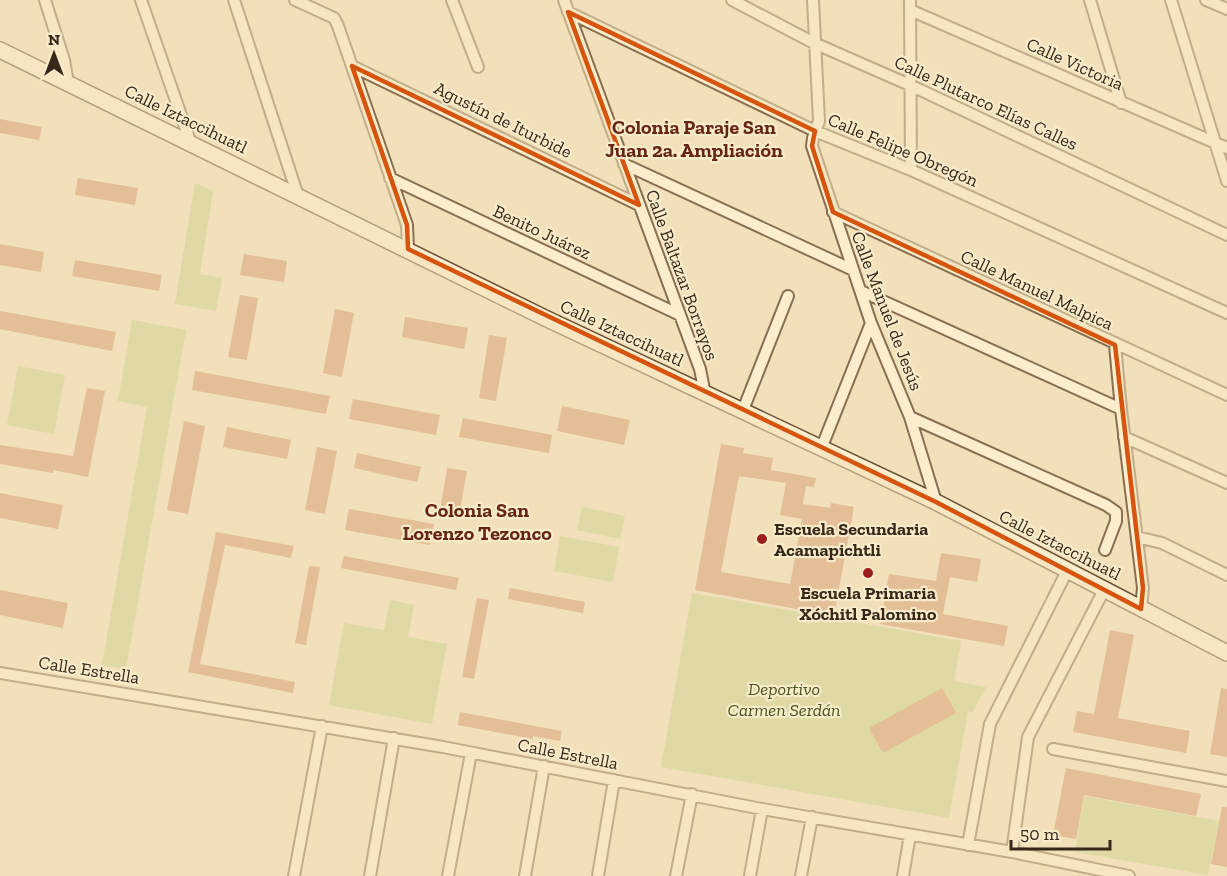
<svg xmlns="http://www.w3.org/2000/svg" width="1227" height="876" font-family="'Zilla Slab',serif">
<rect width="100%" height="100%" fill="#f1e0b9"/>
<path fill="#c8d08c" d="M195,183L213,191L200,274L222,278L216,311L175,304Z
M132,320L186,330L126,669L102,665L147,407L118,401Z
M18,366L65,375L54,434L7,425Z
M582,507L625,516L620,539L577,530Z
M560,536L619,547L613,582L554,571Z
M692,593L961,641L954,681L986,687L973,712L968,711L949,818L661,767Z
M390,600L414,605L408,637L447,644L432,724L329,705L344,623L384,630Z
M1084,796L1219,821L1208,875L1075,852Z"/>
<path fill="#d3966b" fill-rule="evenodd" d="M0,119L42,127L39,140L0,133Z
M78,178L138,188L135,205L75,195Z
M0,244L44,252L41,272L0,265Z
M244,254L287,261L284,282L240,275Z
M75,260L162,275L159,291L72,276Z
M240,295L258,298L247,360L228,357Z
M335,309L354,313L342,377L323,373Z
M0,311L116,332L112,351L0,329Z
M405,317L468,328L464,349L402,337Z
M489,335L507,338L496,401L479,398Z
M195,371L330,396L326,414L192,390Z
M87,388L105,391L88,477L53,470V473L0,464V445L73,456Z
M353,399L440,415L436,435L349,419Z
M562,406L630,420L624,445L557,431Z
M463,418L552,435L549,453L459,437Z
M184,421L205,426L188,514L167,510Z
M227,427L291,440L287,459L223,447Z
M721,444L744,448L743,453L773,458L771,470L816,478L814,487L806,486L803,504L830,508L831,503L854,507L834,616L695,590ZM739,476L786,483L780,515L802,519L790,584L721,572Z
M317,447L337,451L325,514L305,510Z
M357,453L421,467L417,482L354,468Z
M447,468L467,471L459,515L440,512Z
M0,493L63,505L58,529L0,518Z
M349,509L434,524L430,545L345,530Z
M216,532L294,546L291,558L225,545L200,664L295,682L293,693L188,672Z
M941,553L981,559L977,582L950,577L943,614L1008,626L1004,646L880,624L889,574L936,581Z
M344,556L459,578L456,590L341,568Z
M309,566L320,567L306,645L295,643Z
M510,588L585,602L583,613L508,599Z
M0,590L68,603L63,628L0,615Z
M477,598L489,600L474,679L462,677Z
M1110,630L1134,635L1118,718L1190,731L1186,753L1073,732L1077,711L1094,714Z
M942,688L956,713L883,753L869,728Z
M1221,688L1227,689V757L1210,754Z
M460,712L562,731L560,741L533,736V739L458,725Z
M1066,768L1201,794L1196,816L1084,795L1076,839L1053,835Z
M1222,807H1227V867L1211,864Z"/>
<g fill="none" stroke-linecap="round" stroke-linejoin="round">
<g stroke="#896f52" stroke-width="14">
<path id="street" d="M45,0L64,60L68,83
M141,0L191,144
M234,0L298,196
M295,0L334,18L338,26L407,225L408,249
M452,0L478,67
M564,0L700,369L705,394
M732,0L814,43L912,86L1227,235
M813,0L819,121L813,138L812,146L871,323L910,417L936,502
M910,0L911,170
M1090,0L1121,103
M1171,0L1227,181
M1206,0L1227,9
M910,10L1227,148
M568,12L815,131L911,170L1227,313
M352,66L639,205
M624,164L853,270
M390,178L680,315
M833,212L1227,395
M861,291L1121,409
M1115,345L1121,409L1143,588L1141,609
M743,410L788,296
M910,417L1106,505L1116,512V521L1105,550
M1124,437L1227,483
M821,449L871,323
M1137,537L1162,543L1227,575
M0,673L443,747L762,809L1012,852L1129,876
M1053,749L1227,781
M968,845L990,724L1067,571
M1012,852L1028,737L1104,590
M294,876L322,726
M370,876L394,738
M448,876L471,753
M525,876L544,766
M598,876L614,780
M676,876L692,794
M750,876L762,809
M801,876L812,817
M903,876L910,835"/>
</g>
<g stroke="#6a5036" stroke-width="18">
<path id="secondary" d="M0,50L545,318L936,502L1227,653"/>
</g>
<use href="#street" stroke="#fceecc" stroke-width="10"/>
<use href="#secondary" stroke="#fceecc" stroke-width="15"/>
</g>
<path d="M0 0H1227V876H0ZM568,12L815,131L812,146L833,212L1115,345L1143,588L1141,609L936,502L408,249L407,225L352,66L639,205Z" fill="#f1e0b9" fill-opacity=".55" fill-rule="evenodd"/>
<path fill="none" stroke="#d6540d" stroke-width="4.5" stroke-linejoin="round" d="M568,12L815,131L812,146L833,212L1115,345L1143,588L1141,609L936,502L408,249L407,225L352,66L639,205Z"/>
<g fill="#9d1d1e" stroke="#f8ebc9" stroke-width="2">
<circle cx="762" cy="539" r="6"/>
<circle cx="868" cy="573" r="6"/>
</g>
<g text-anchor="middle" stroke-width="4.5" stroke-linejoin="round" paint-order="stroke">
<g font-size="18" fill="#362719" stroke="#f8ebc9">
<text transform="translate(1075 64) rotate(24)" y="6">Calle Victoria</text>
<text transform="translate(986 103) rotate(25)" y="6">Calle Plutarco Elías Calles</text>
<text transform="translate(186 119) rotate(26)" y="6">Calle Iztaccihuatl</text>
<text transform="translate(503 120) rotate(26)" y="6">Agustín de Iturbide</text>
<text transform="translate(903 150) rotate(23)" y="6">Calle Felipe Obregón</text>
<text transform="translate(542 232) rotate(25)" y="6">Benito Juárez</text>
<text transform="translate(682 275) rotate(70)" y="6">Calle Baltazar Borrayos</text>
<text transform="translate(1037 290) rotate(25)" y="6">Calle Manuel Malpica</text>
<text transform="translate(887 311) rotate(69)" y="6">Calle Manuel de Jesús</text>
<text transform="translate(622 333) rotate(25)" y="6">Calle Iztaccihuatl</text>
<text transform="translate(1060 545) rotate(27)" y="6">Calle Iztaccihuatl</text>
<text transform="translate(89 670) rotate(9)" y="6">Calle Estrella</text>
<text transform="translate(568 754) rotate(11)" y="6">Calle Estrella</text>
</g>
<g font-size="18" font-weight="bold" fill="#362719" stroke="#f8ebc9" text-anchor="start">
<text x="774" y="535">Escuela Secundaria<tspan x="774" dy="21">Acamapichtli</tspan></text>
<text x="868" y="599" text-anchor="middle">Escuela Primaria<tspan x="868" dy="21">Xóchitl Palomino</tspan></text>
</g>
<g font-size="18" font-style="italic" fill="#47541e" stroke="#f8ebc9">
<text x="784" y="695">Deportivo<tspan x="784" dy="21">Carmen Serdán</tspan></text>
</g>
<g font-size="20" font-weight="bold" fill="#662615" stroke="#f8ebc9">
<text x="694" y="134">Colonia Paraje San<tspan x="694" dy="23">Juan 2a. Ampliación</tspan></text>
<text x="477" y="517">Colonia San<tspan x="477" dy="23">Lorenzo Tezonco</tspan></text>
</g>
</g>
<g transform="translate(54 54)" stroke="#f8ebc9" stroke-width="4.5" paint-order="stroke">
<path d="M0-4.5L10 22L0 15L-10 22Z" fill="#362719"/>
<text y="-9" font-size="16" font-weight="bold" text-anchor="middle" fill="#362719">N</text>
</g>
<path d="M1011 840v9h99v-9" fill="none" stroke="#362719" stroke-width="3"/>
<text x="1020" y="840" font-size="18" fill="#362719" stroke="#f8ebc9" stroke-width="4.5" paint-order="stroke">50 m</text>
</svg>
